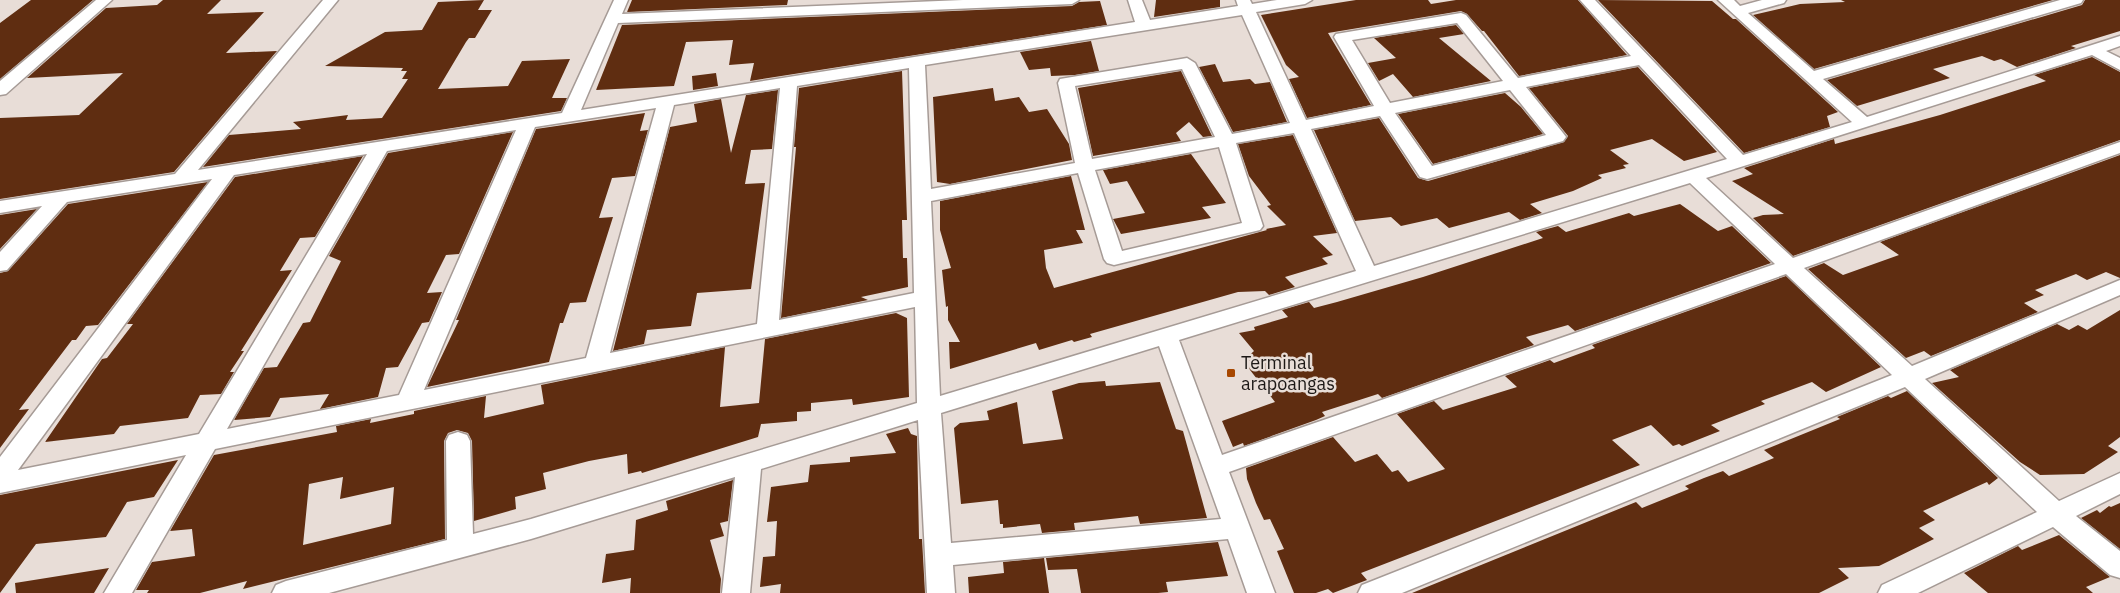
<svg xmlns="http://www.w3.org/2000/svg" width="2120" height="593" font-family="'IBM Plex Sans',sans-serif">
<rect width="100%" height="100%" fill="#e8ddd7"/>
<path fill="#5f2d11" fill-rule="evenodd" d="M31,0H93L0,79V23Z
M163,0H221L207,14L264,12L226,53L277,51L174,172L0,199V118L79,115L123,73L27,78L106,8L157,5Z
M484,0L478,10H492L475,38H469L466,42L438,89L508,86L522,61L570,59L552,98H567L561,111L203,167L229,135L301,129L293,122L348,115L346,120L382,118L408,79H402L407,71H401L403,68L325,66L385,32L422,30L438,2Z
M632,0H788L787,5L627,12Z
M1156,0H1220V7L1154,17Z
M1356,0H1428L1431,4L1456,0H1578L1627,55L1519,76L1484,31H1482L1467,14L1461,11L1328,33L1371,105L1307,118L1289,79L1299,77L1286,65L1261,15Z
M1598,0L1712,1L1733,19H1736L1838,112L1827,116L1830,127L1744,153Z
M1841,0H2053L1814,69L1753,15L1800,4L1845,2Z
M2085,0H2120V31L2071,46L2076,48L2017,67L2001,59L1994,61L1982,56L1933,69L1950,78L1857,106L1827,80L2082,5Z
M1100,1L1107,25L750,81L754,63L729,65L733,40L686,42L674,86L596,90L622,25L1072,6L1079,2Z
M1456,25L1464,34L1439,38L1491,81L1413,97L1393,74L1379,81L1368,63L1396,58L1374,38Z
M1091,41L1099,71L1075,75L1051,76L1050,68L1029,70L1020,52Z
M2092,57L2120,72V140L1793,256L1753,218L1763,215L1784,214L1732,181L1753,174L1744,168L1834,139L1835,144L1940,115L2046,81L2034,75Z
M1215,64L1223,82L1250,79L1255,84L1270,82L1287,122L1233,132L1199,67Z
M1638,67L1717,152L1684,161L1652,139L1610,150L1629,164L1623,165L1626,168L1598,175L1602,178L1573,191L1530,204L1542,213L1520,220L1509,212L1449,228L1437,218L1401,226L1391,217L1355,221L1314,130L1379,118L1418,178L1428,181L1564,142L1568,136L1529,88Z
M902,71L907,220H902L903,258H907L908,287L861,297L868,300L781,318L796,147H794L799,88Z
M1181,71L1212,136L1203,137L1189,122L1176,133L1181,141L1093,156L1078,88Z
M716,73L718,86L693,90L692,76Z
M993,88L995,101L1019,97L1029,112L1047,109L1069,144L1072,160L950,184L937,182L933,97Z
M778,90L772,149L751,150L745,184L765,183L751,289L697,293L691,326L647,330L644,344L613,351L670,127L697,122L694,104L721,99L731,153L746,95Z
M1505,93L1521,107L1543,134L1433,164L1398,114Z
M645,113L640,131L648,130L635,176L612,178L599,218L613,217L586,302L570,303L563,323H560L549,362L427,387L459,320H456L536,129Z
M513,132L459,254L446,255L427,293L442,292L429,322L422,323L398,367L386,368L378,397L320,409L329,394L280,398L270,417L234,420L264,368L277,367L303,323L310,322L341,261L329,256L388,153Z
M1293,135L1337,233L1313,236L1333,255L1322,258L1328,264L1285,277L1295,287L1269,295L1265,291L1238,292L1090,334L1092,337L1074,342L1072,340L1039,350L1036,343L950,369L949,342H960L948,320V306L946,307L942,270L951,268L940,230V201L1071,176L1085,230H1076L1083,243L1044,250L1046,268L1054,288L1267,230L1266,229L1286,225L1267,206L1271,205L1249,176L1238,144Z
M1191,154L1226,203L1202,207L1211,218L1121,234L1113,219L1145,213L1127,181L1110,184L1103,170Z
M2120,155V278L2106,272L2087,280L2076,274L2035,290L2044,295L2024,303L2038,312L1931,356L1924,351L1906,358L1808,269L1824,263L1843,275L1899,255L1880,242Z
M363,156L315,237L300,238L280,271L292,270L241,351H244L230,372H234L221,394L200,395L188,418L120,426L114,434L45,442L102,359L107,358L133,324H127L235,177Z
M208,182L98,325L86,326L76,340H72L19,410L29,409L0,448V273L8,271L68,204Z
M1680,204L1718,231L1732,226L1771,263L1575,331L1568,325L1526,337L1534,345L1382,398L1378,394L1322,412L1325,416L1316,420L1244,446L1243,443L1233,447L1222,421L1275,402L1243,361L1254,351L1239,333L1255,330L1254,327L1288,317L1282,310L1309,302L1314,308L1337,302L1423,277L1543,238L1536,232L1558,226L1566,232L1629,213L1634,216Z
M37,209L0,249V215Z
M1786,276L1881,367L1826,392L1812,382L1761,401L1765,404L1711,425L1720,431L1682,446L1679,444L1673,446L1651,425L1612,440L1640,465L1361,573L1367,580L1333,593L1328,589L1316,593H1294L1277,551L1284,549L1270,519L1264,520L1256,503L1247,479L1246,468L1333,437L1355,462L1377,454L1392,472L1398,470L1408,482L1445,469L1397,414L1434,401L1443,410L1517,387L1505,376L1550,360L1554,363L1595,348L1592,345Z
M2120,310V437L2108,446L2118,452L2084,474L2040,475L2020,462L1932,383L1959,377L1950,370L2057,324L2069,330L2078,325L2087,330Z
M896,313L907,318L909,397L853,405L852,399L811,403V411L797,412V421L761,424L758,437L642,473L641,471L628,474L627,454L589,461L543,473L546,489L515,497L516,509L474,521L472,441L468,433L457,430L448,433L444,441L445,539L243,589L247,581L200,593H147L149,590H136L152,562L195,556L192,529L170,531L214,455L337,432L336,426L371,419L370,423L414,414V411L486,396L484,418L544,404L541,385L725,347L720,407L759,403L765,339ZM343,477L340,499L394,487L391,524L303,545L309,484Z
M1105,381L1106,386L1160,382L1176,429L1183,431L1207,518L1140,524L1138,516L1074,523L1075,530L1042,533L1040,524L1003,528V524H1000L998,500L961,504L954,428L960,423L989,420L987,411L1017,402L1023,444L1063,439L1052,391L1079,383Z
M1907,391L1998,478L1989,485L1987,482L1923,511L1935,520L1919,528L1934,539L1879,566L1838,568L1849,578L1819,593H1412L1636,502L1642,508L1689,489L1685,486L1704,478L1723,471L1729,476L1774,458L1764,450L1840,419L1837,417L1888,396L1891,398Z
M908,428L911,434L917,436L919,539H922L925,593H780L781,584L760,587L763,557L775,556L777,521L767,522L771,487L808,482L810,465L850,462V457L896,453L886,434Z
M178,460L154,497L127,502L106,537L36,544L0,593V495Z
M733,480L728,521L720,523L724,536L710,540L721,579L720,593H630L631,578L602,583L606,554L634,550L636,520L668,510L666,501Z
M2120,503V549L2081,518L2097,510L2100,513L2109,506L2111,507Z
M2059,535L2110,577L2086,587L2093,593H1988L1964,573L2018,546L2022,550Z
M1218,542L1228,576L1166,582L1168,592L1158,593H1081L1077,569L1048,570L1046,558Z
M1044,558L1049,593H969L968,577L1004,573L1003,562Z
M109,568L94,593H16L15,583Z"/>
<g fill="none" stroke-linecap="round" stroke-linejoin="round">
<g stroke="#a69b96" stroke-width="3">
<path id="street" d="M96,0H112L6,94L0,95V81Z
M323,0H338L198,170L562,113L614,0H628L622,14L963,0H1079L1072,4L618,23L581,110L1135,22L1128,0H1142L1150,20L1238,6L1236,0H1250L1252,4L1277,0H1312L1305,4L1256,12L1306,120L1374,106L1334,37L1336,34L1461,13L1466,15L1518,78L1631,56L1580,0H1595L1743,155L1852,122L1718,0H1734L1740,6L1762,0H1786L1784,3L1748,13L1814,71L2060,0H2083L2081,3L1823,79L1867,117L2120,36V46L2106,51L2120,58V70L2092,55L1706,178L1793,258L2120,142V153L1804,268L1912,366L2120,280V295L1925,379L2059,501L2120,473V494L2076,516L2120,551V578L2110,575L2053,527L1918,593H1878L1882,585L2037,512L1905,387L1402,593H1358L1362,585L1892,375L1786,274L1229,472L1275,593H1247L1228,539L953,565L955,593H927L918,420L761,469L750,593H722L735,477L531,539L329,593H272L276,585L286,581L447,540L446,441L449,435L458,432L467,435L470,441L473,534L531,519L917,403L915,307L215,449L132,593H104L186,455L0,493V457L212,179L67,202L7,270L0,271V252L42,206L0,213V201L175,174ZM1242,15L1290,123L1232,134L1195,63L1187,58L1066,78L1060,79L1058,83L1075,163L931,189L925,65ZM1457,23L1503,81L1390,103L1352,40ZM1639,65L1727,159L1374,266L1311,129L1380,116L1420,177L1427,179L1563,141L1566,137L1563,133L1526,87ZM909,68L914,293L779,320L797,86ZM1182,69L1215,137L1092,159L1075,86ZM780,88L757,324L610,353L674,105ZM1510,90L1546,135L1432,166L1395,113ZM656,108L586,358L424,390L535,127ZM516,130L399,395L227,429L387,151ZM1294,133L1356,271L940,396L931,201L1078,173L1104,259L1107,263L1114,265L1260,230L1263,226L1236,143ZM1219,147L1242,223L1122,251L1095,170ZM367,154L199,434L18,470L234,175ZM1690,183L1775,264L1222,455L1179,340ZM1159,346L1221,519L951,543L941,413Z"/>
</g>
<use href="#street" fill="#fff" fill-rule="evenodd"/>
</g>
<rect fill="#a74700" stroke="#e8ddd7" stroke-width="2" x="1226" y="368" width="10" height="10" rx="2.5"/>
<g text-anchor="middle" stroke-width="5" stroke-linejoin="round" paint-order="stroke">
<g font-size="18" fill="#1c1816" stroke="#e8ddd7" text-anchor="start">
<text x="1241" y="369">Terminal<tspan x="1241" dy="21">arapoangas</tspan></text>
</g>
</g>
</svg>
